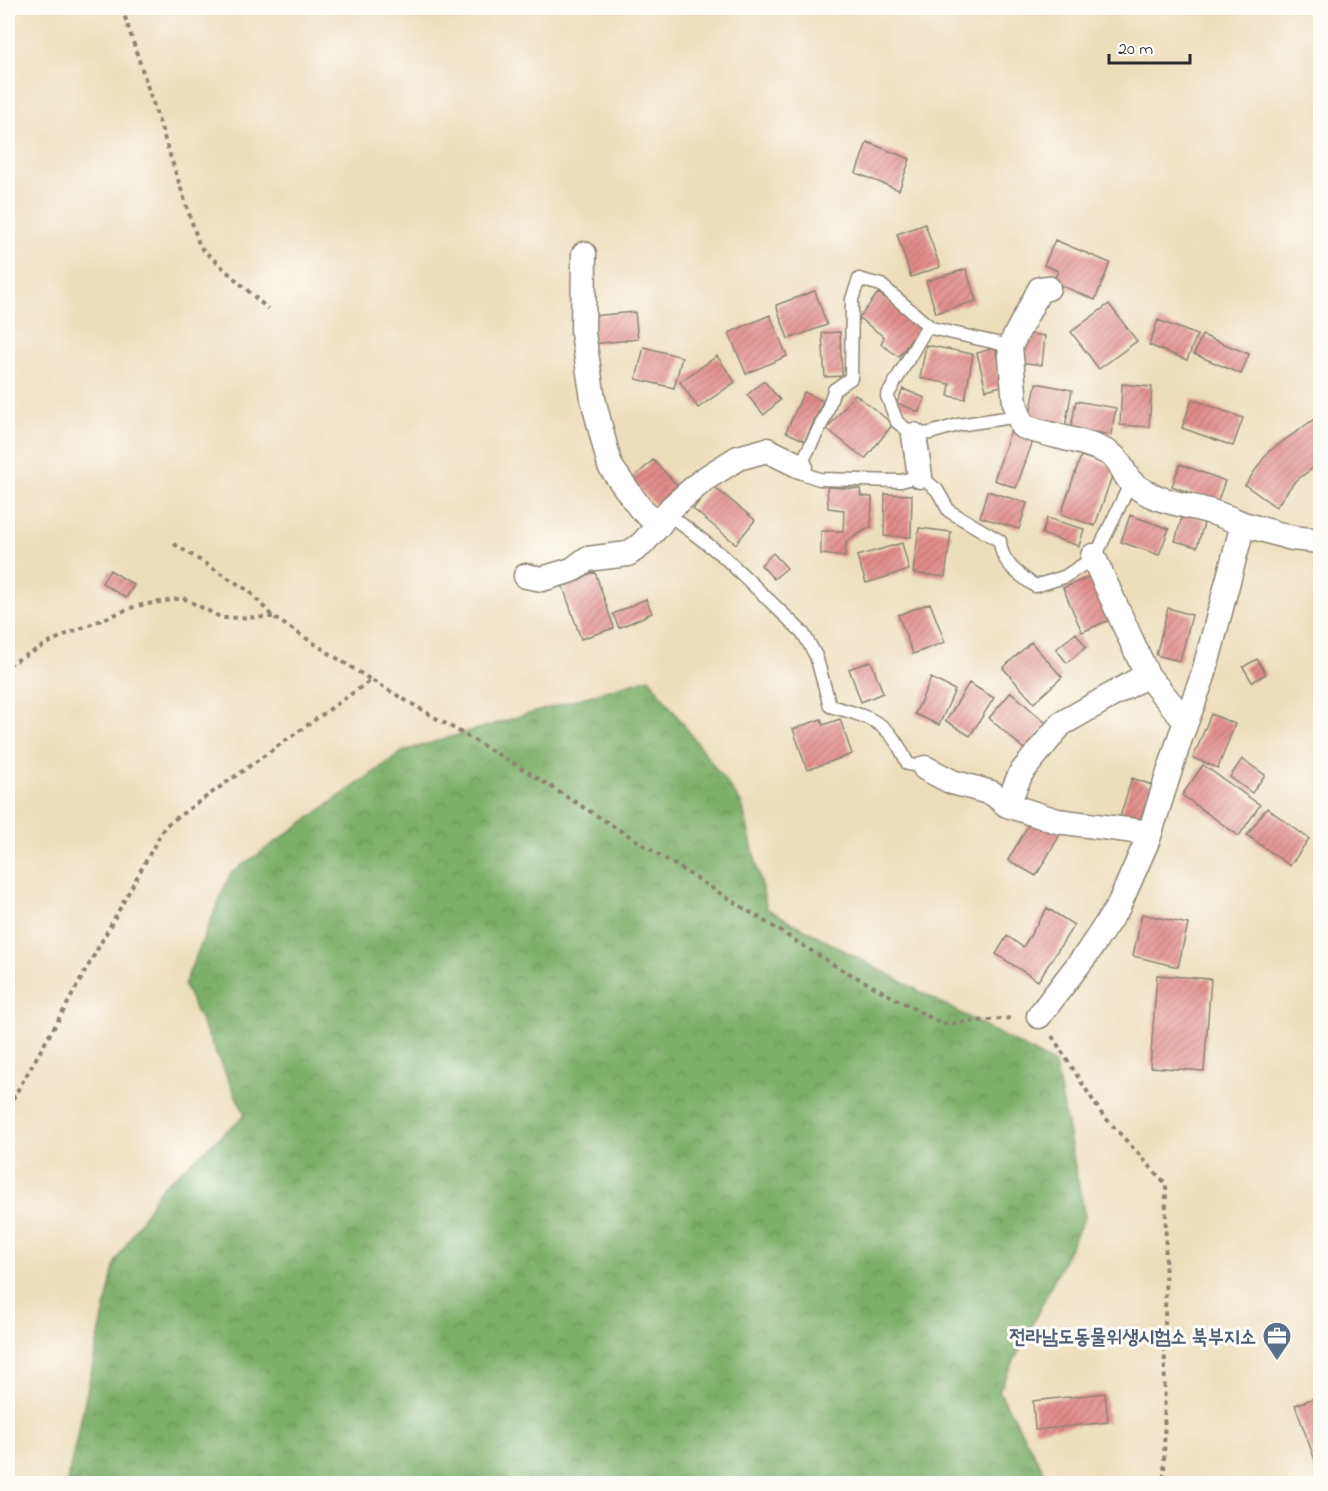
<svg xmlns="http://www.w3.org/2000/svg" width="1328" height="1491" font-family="'Indie Flower','Poor Story',sans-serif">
<defs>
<pattern id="forest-crowns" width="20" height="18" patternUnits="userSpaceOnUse" patternTransform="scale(1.5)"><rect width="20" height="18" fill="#7caf69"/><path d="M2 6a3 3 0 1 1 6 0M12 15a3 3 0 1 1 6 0" fill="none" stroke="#668f57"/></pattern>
<pattern id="building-hatch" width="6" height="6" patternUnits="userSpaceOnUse" patternTransform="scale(1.5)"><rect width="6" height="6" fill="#e28c89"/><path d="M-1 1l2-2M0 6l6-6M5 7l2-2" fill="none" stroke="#b77370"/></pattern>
</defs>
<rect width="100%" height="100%" fill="#fdfcf7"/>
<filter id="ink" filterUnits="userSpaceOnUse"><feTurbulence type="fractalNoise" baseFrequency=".0167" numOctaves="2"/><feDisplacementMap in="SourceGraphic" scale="12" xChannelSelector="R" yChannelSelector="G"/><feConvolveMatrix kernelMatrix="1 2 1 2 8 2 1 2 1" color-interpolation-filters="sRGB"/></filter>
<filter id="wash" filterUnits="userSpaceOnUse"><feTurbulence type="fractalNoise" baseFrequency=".008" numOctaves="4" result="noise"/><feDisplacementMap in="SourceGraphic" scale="24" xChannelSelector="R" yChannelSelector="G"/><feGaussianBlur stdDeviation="1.35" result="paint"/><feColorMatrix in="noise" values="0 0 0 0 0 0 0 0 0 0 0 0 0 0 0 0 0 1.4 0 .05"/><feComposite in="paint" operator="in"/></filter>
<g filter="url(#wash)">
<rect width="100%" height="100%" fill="#eddebb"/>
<path fill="url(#forest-crowns)" stroke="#546d4a" stroke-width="1.5" d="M649,678L742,804L767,909L1055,1064L1085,1217L999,1391L1050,1483H67L115,1263L160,1189L245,1115L184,985L230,874L404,751Z"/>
<g id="blocks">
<path fill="url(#building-hatch)" d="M867,142L910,159L899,190L856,173Z
M925,224L940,267L911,277L897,234Z
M1055,240L1110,263L1095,300L1053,282L1058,271L1044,265Z
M966,269L976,301L936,313L926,281Z
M815,291L827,325L788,339L776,305Z
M878,293L921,326L899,357L881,344L884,337L859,318Z
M1109,304L1137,341L1099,369L1071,332Z
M635,312L638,339L593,344L591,316Z
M770,315L787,356L746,374L729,333Z
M1158,320L1197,335L1187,360L1149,345Z
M840,332L842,376L825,377L822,333Z
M1023,333L1045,336L1042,365L1019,362Z
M1202,335L1249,354L1241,374L1194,354Z
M926,345L973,354L965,399L948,396L950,384L920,378Z
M644,347L682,357L674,388L636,379Z
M995,348L1005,385L986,390L977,353Z
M717,356L735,382L698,408L680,382Z
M764,381L780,400L764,415L747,395Z
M1036,383L1072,390L1065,427L1029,420Z
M1122,384L1152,387L1149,427L1120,425Z
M903,389L925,398L919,412L897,403Z
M804,392L823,401L805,441L786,432Z
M855,394L893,424L865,459L827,429Z
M1192,399L1243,418L1233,446L1182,428Z
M1076,401L1116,408L1111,435L1071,428Z
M1320,415V463L1295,481L1276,507L1245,485L1268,452Z
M1011,430L1034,438L1016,488L994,480Z
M1081,456L1115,467L1095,526L1061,514Z
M653,460L679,487L657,507L631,480Z
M1180,464L1225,481L1217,503L1172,486Z
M712,485L755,520L736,544L693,509Z
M827,487L860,489L861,496L872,497L871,527L846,541L845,557L821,554V531H843L844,510L828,508Z
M987,491L1027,503L1019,529L980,517Z
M885,494L912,495L911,537L884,536Z
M1183,514L1205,520L1197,547L1175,541Z
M1130,515L1169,529L1159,555L1121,542Z
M1047,518L1084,529L1079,546L1042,534Z
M919,528L951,532L945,577L913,573Z
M902,543L909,570L866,583L857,556Z
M773,553L787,568L774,579L761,565Z
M110,570L134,585L126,598L102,583Z
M595,572L614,628L581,639L562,584Z
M1096,574L1114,618L1082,632L1063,588Z
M646,599L652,613L619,628L613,614Z
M930,603L945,642L913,654L898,615Z
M1168,608L1192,615L1180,661L1156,655Z
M1076,633L1086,647L1067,663L1056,649Z
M1031,642L1062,677L1034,703L1003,668Z
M1257,659L1266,674L1252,682L1243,667Z
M871,661L883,693L861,702L849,669Z
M931,678L955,690L939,725L915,714Z
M969,683L994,698L970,736L946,721Z
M1011,692L1047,724L1025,750L989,718Z
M1211,714L1235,724L1218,768L1193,758Z
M821,719L823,725L840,719L852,754L807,770L793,729Z
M1242,759L1265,775L1252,793L1230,777Z
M1203,765L1260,805L1239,836L1182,795Z
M1132,778L1152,785L1138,826L1119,820Z
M1267,808L1309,839L1290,866L1247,835Z
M1033,817L1061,833L1036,876L1008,860Z
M1047,908L1074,925L1038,981L996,954L1007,936L1023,947Z
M1142,914L1188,924L1178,967L1133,956Z
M1157,975L1211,979L1204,1071L1150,1067Z
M1105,1393L1108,1422L1035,1430L1033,1401Z
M1320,1396V1474L1295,1405Z"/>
</g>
</g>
<g filter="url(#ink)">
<use href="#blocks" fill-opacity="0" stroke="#8c8473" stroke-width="1.5"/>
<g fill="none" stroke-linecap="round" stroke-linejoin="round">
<g stroke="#8c8473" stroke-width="15">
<path id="lane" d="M928,325L887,396L897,422L914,435L930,433L958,425L1019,416
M1010,346L931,328L881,285L859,279L852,299L851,378L834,390L826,415L800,466L802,473L819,479L901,481L920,476L937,490L949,511L1000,541C1001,563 1018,574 1035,586L1064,577L1084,564L1098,551L1131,482
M667,513L723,556L803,633L816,656L830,706C847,711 870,716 884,728C895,737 902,752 908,764L925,768"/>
</g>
<g stroke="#8c8473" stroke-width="27">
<path id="street" d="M584,254L583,333L593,399L610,466L640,508L659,525
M1048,288L1040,289L1010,346L1015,403L1022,426C1047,436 1093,441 1113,456C1121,462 1124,475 1131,482C1151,501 1183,504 1208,511C1220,514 1231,519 1243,524
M914,435L920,476
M1093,556L1147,675L1186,722
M526,576L542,579L572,570L587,559L628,554L642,544L659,525L671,508L703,480L738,458L767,450L800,466
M925,768L952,782L992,793L1007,805L1057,821L1150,833
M1007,805L1021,773L1061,724L1147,675
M1039,1016L1088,952L1118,907L1148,839L1180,738L1203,676L1243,524L1292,538L1320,541"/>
</g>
<path stroke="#8c8473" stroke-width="4" stroke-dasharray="4.5 4.5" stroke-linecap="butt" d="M122,8L200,247L268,309
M174,544L249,591L273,617L371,680
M8,665L62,636L136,606L183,598L222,618L273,617
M1052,1036L1101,1113L1166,1184L1164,1484
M8,1107L64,1010L165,826L371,680L518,766L834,965L942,1024L1014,1018"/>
<use href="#lane" stroke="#fff" stroke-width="12"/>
<use href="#street" stroke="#fff" stroke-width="24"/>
</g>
</g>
<defs>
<g id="office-pin" transform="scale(1.5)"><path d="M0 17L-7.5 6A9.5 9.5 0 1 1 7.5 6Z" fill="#5c6f8a" stroke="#fdfcf7"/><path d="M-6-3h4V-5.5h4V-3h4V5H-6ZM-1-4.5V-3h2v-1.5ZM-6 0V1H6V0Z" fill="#fff"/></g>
</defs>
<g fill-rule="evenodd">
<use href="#office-pin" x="1277" y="1336"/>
</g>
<g text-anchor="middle" stroke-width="6" stroke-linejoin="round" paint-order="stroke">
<g font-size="20" font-weight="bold" fill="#4e5e75" stroke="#fdfcf7" text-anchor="end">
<text x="1256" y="1343">전라남도동물위생시험소 북부지소</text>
</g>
</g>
<rect width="1328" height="1491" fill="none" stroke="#fdfcf7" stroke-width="30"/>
<path d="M1109 54v9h81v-9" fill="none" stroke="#2b2b2b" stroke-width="3"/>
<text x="1118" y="54" font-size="18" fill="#2b2b2b" stroke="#fdfcf7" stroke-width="4.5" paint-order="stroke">20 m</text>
</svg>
